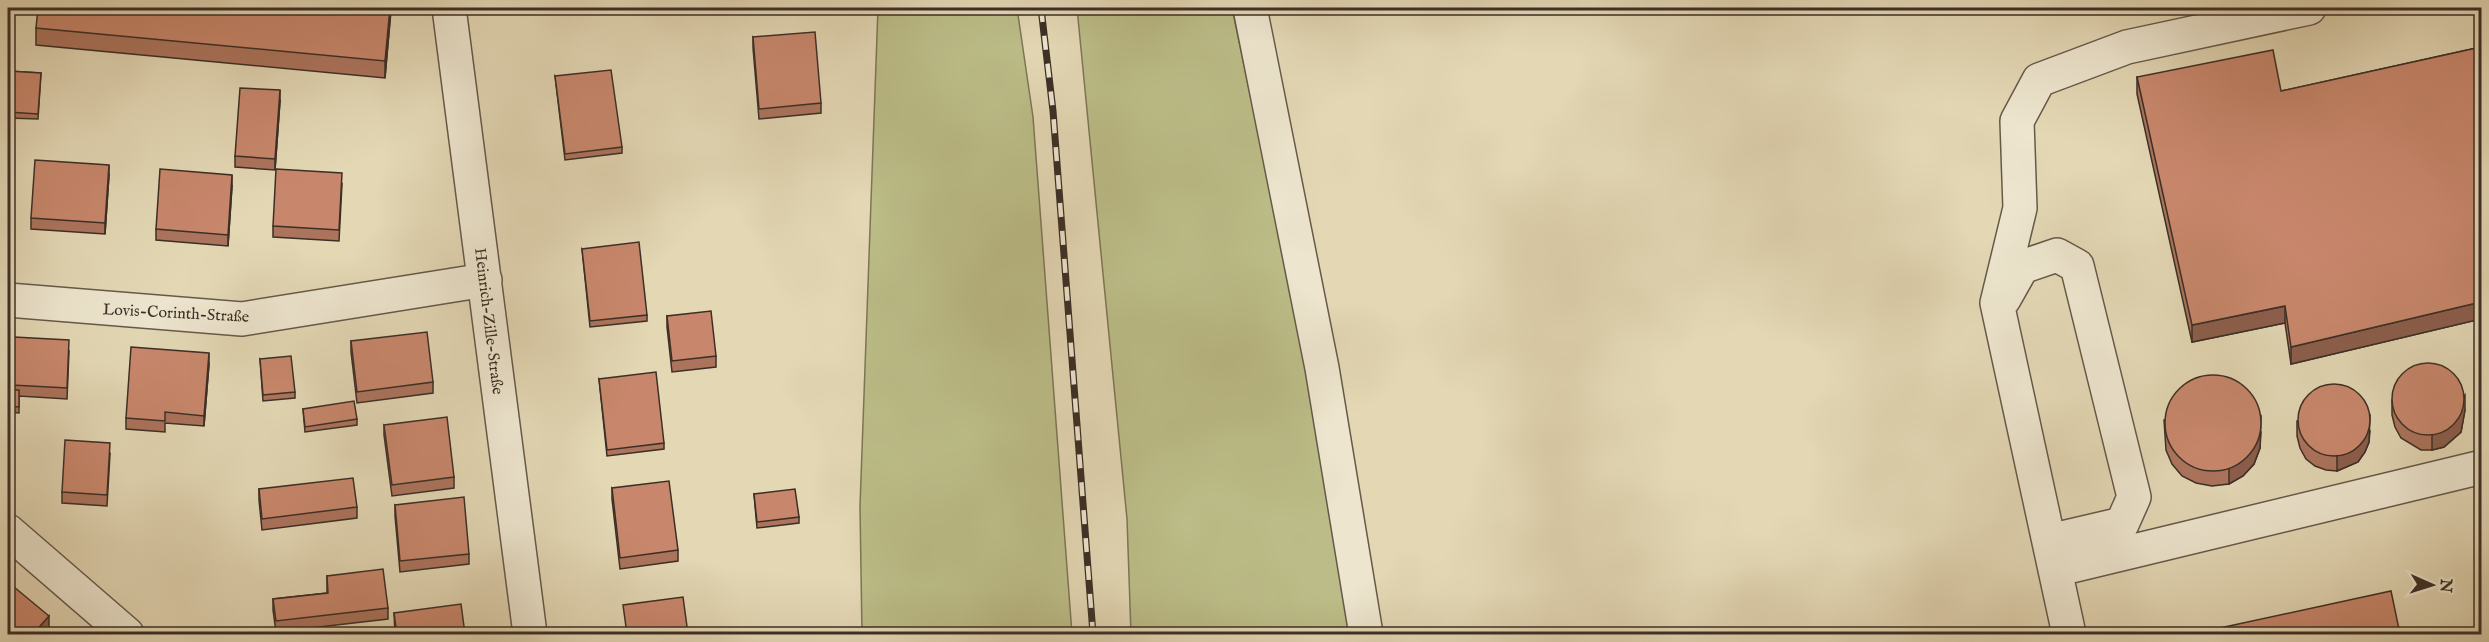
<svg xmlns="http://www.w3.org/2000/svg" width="2489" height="642" font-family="'IM FELL English',serif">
<rect width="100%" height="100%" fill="#e3d7b4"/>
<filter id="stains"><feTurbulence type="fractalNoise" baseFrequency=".00333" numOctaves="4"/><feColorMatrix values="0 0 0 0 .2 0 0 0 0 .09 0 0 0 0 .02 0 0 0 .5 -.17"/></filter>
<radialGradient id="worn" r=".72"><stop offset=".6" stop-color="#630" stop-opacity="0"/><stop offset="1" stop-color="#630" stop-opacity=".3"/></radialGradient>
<path fill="#bbbc87" stroke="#7c7656" stroke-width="1.5" d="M878,8H1017L1033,117L1072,634H862L860,506Z
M1077,8H1232L1313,393L1350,634H1131L1127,519Z"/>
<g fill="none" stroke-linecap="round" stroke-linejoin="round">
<g stroke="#66594a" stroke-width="36">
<path id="minor" d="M449,8L530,634
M1250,8L1322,368L1366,634
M2004,299L2022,267L2057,255L2077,266L2134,497L2122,524L2049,541
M8,300L242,319L485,280
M8,531L127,634
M2055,570L2482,467
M2069,634L1997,303L2020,208L2017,121L2039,80L2127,47L2309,8"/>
</g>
<use href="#minor" stroke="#ede5ce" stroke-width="33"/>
<g stroke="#3c2f26" stroke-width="7">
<path id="rail" d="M1041,8L1053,111L1093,634"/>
</g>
<use href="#rail" stroke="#ede5ce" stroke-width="4.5" stroke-dasharray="14" stroke-linecap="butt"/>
</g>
<path fill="#ac745d" stroke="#3c2f26" stroke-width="1.5" d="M391,8L385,78L36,45V28Z
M753,37L821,103V113L759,119L753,48Z
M2481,47V319L2291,364L2285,323L2192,342L2137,94V77L2281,91Z
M8,71L41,73L38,119L8,118Z
M555,76L622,147V153L565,160Z
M280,101L275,170L235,167V156Z
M109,175L105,234L31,229V218Z
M342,184L339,241L273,237V226Z
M232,186L228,246L156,240V229Z
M582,249L647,315V321L590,327Z
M667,316L716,356V367L672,372L667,327Z
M351,341L433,382V393L357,403L351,352Z
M69,351L67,399L19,396V413L8,412V355Z
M260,359L295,392V398L263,401Z
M209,364L204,426L165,423V432L126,429V418Z
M599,379L664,443V449L607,456Z
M2392,400L2465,410L2461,432L2444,447L2432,450H2421L2401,438L2395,427L2392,415Z
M303,409L357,419V425L305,432Z
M2164,420L2261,432L2260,448L2254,464L2243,476L2229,484L2212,486L2196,483L2182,476L2172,464L2166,450Z
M2297,421L2370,431L2369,442L2365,452L2358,462L2337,471L2326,470L2315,466L2306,459L2300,448L2297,436Z
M384,425L454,477V488L392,496L384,435Z
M110,454L107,506L62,503V492Z
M612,488L678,550V561L620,569L612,499Z
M259,489L357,507V518L262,530L259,500Z
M754,494L799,517V523L757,528Z
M395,505L469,554V564L400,572L395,516Z
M327,576L388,608V619L276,632L273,610V599L327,593Z
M394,613L465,634H395Z"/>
<path fill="#8c5e4c" stroke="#3c2f26" stroke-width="1.5" d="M390,8H391V11L385,78V61Z
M280,90V101L275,170V159Z
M109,165V175L105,234V223Z
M232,175V186L228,246V235Z
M2481,302V319L2291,364V347Z
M2285,306V323L2192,342V325Z
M209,353V364L204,426V416Z
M2465,395V410L2461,432L2444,447L2432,450V436Z
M2370,416L2369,442L2365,452L2358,462L2337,471V456Z
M2261,417L2260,448L2254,464L2243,476L2229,484V469Z
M49,616V627L43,634H33Z"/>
<path fill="#c8876c" stroke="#3c2f26" stroke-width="1.5" d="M38,8H390L385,61L36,28Z
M815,32L821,103L759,109L753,37Z
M2481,47V302L2291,347L2285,306L2192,325L2137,77L2273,50L2281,91Z
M611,70L622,147L565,154L555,76Z
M8,71L41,73L38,114L8,112Z
M240,88L280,90L275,159L235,156Z
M35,160L109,165L105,223L31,218Z
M160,169L232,175L228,235L156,229Z
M276,169L342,173L339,230L273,226Z
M639,242L647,315L590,321L582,249Z
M711,311L716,356L672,361L667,316Z
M427,332L433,382L357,392L351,341Z
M14,337L69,340L67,388L12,385Z
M131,347L209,353L204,416L165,412V421L126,418Z
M8,355H13L12,390H19V407L8,406Z
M291,356L295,392L263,395L260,359Z
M2392 399a36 36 0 1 1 72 0a36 36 0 1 1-72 0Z
M656,372L664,443L607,450L599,379Z
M2165 423a48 48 0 1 1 96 0a48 48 0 1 1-96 0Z
M2298 420a36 36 0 1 1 72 0a36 36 0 1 1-72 0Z
M354,401L357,419L305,427L303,409Z
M447,417L454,477L392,485L384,425Z
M65,440L110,443L107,495L62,492Z
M353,478L357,507L262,519L259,489Z
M669,481L678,550L620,558L612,488Z
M795,489L799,517L757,522L754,494Z
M464,497L469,554L400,561L395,505Z
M383,569L388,608L276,621L273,599L328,593L327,576Z
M8,582L49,616L33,634H8Z
M2391,591L2400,634H2192Z
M683,597L688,634H627L623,605Z
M461,604L465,634H397L394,613Z
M2481,629V634H2455Z"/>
<g text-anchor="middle" stroke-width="4.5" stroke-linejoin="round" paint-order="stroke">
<g font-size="16" fill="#3c2f26" stroke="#ede5ce">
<text transform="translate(176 312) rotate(3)" y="6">Lovis-Corinth-Straße</text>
<text transform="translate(490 321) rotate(83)" y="6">Heinrich-Zille-Straße</text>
</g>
</g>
<rect width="2489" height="642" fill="none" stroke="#e3d7b4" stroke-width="30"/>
<rect x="9" y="9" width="2471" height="624" fill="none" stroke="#3c2f26" stroke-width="3"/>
<rect x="15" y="15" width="2459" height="612" fill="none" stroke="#3c2f26" stroke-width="1.5"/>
<g transform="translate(2432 585) rotate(93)" stroke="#ede5ce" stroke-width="4.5" paint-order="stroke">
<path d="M0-4.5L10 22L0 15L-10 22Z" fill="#3c2f26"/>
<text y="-9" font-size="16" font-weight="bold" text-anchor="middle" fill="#3c2f26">N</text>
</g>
<rect width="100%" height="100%" filter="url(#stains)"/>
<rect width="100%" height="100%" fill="url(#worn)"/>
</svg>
